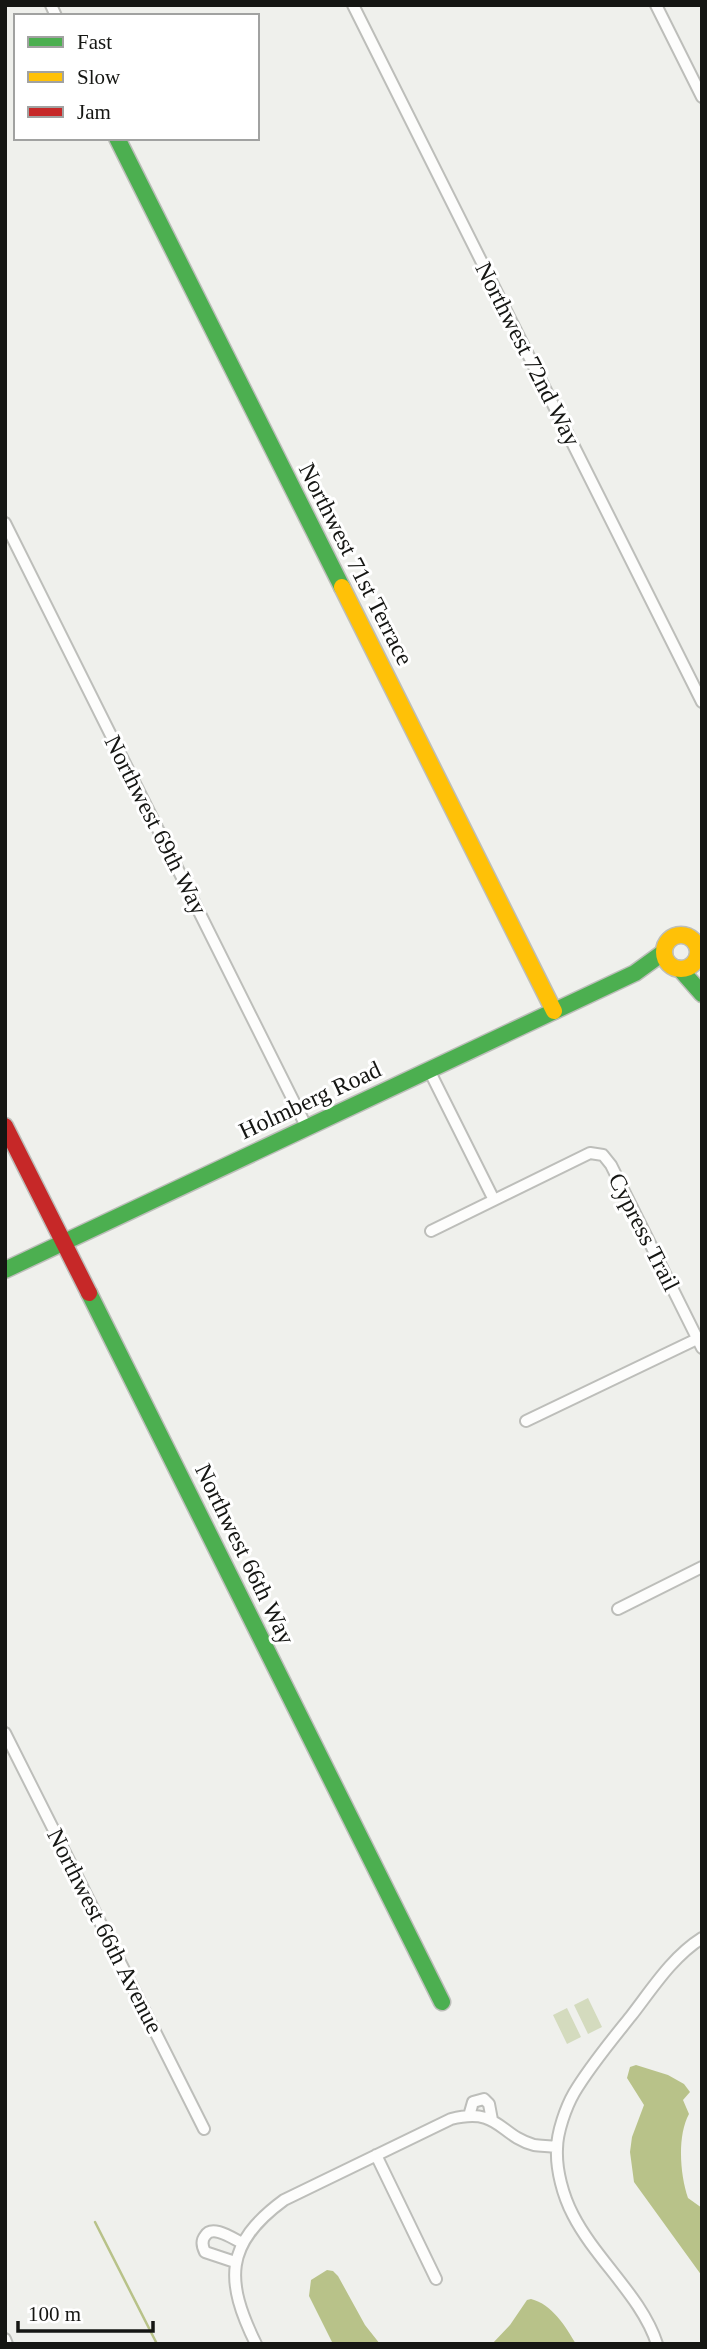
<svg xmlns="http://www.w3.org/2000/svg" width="707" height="2349" font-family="'Times New Roman',serif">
<rect width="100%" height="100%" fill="#eff0ec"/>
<path fill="#d4dbbe" d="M588,1998L602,2027L588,2034L574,2005Z
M567,2008L581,2037L567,2044L553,2015Z"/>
<path fill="#b8c289" d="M636,2065L668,2075L684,2084L690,2092L683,2100L689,2114C677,2136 680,2175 688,2198L702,2208V2276L634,2182L630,2152L632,2137L644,2105L627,2078L630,2067Z
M327,2270L333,2271L338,2276L365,2325L380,2344H333L309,2296L311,2280Z
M531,2299C552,2304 566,2327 576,2344H492L510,2325L527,2300Z"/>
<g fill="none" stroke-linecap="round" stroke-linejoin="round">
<path stroke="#b8c289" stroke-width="2.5" d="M95,2222L157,2344"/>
<g stroke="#bdbeba" stroke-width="14">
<path id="street" d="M51,5L56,16
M353,5L702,702
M656,5L702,97
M5,523L306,1126
M429,1070L494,1200
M431,1231L590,1153L603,1155L611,1165L702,1348
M526,1421L697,1339
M618,1609L702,1567
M5,1733L204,2129
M469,2116L473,2102L484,2099L489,2104L492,2120
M376,2155L436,2279
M235,2262L205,2252C202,2246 201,2241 205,2236C212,2224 232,2238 242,2243
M5,2339L7,2344
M256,2344C225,2281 224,2244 284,2200L451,2119C500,2107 498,2135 534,2145C541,2146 549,2146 556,2147
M657,2344C642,2297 596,2260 573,2215C563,2196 556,2170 557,2149C557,2132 566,2107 574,2093C590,2066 611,2041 631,2016C652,1989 672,1957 702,1938"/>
</g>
<g stroke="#bdbeba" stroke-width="19">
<path id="fast" d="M117,138L342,587
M680,969L702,994
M5,1270L635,973L664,952
M89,1293L442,2002"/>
</g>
<g stroke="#bdbeba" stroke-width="19">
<path id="slow" d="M342,587L554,1011
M664 952a17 17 0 1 1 34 0a17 17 0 1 1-34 0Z"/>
</g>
<g stroke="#bdbeba" stroke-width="19">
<path id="jam" d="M5,1126L89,1293"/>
</g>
<use href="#street" stroke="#fdfdfc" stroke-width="10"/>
<use href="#fast" stroke="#4caf50" stroke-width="16"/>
<use href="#slow" stroke="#ffc107" stroke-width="16"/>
<use href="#jam" stroke="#c62828" stroke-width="16"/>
</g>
<g text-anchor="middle" stroke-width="6" stroke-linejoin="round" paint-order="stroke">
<g font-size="24" fill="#151613" stroke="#fff">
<text transform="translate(528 354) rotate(63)" y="8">Northwest 72nd Way</text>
<text transform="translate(356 564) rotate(63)" y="8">Northwest 71st Terrace</text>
<text transform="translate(156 825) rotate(63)" y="8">Northwest 69th Way</text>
<text transform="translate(310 1100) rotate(-25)" y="8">Holmberg Road</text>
<text transform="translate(644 1232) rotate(63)" y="8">Cypress Trail</text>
<text transform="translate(245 1554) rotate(64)" y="8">Northwest 66th Way</text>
<text transform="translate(105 1931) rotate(63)" y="8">Northwest 66th Avenue</text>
</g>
</g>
<rect width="707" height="2349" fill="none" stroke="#151613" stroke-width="14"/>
<rect x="14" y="14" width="245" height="126" fill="#ffffff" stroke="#a1a2a1" stroke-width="2"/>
<rect x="28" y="37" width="35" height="10" fill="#4caf50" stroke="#a1a2a1" stroke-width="2"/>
<text x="77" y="49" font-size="21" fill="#151613">Fast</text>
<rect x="28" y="72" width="35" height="10" fill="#ffc107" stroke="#a1a2a1" stroke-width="2"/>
<text x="77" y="84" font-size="21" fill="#151613">Slow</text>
<rect x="28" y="107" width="35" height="10" fill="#c62828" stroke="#a1a2a1" stroke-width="2"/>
<text x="77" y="119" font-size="21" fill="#151613">Jam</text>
<path d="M18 2321v10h135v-10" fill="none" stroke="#151613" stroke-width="3.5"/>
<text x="28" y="2321" font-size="21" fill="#151613" stroke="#ffffff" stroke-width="5" paint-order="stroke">100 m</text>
</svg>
